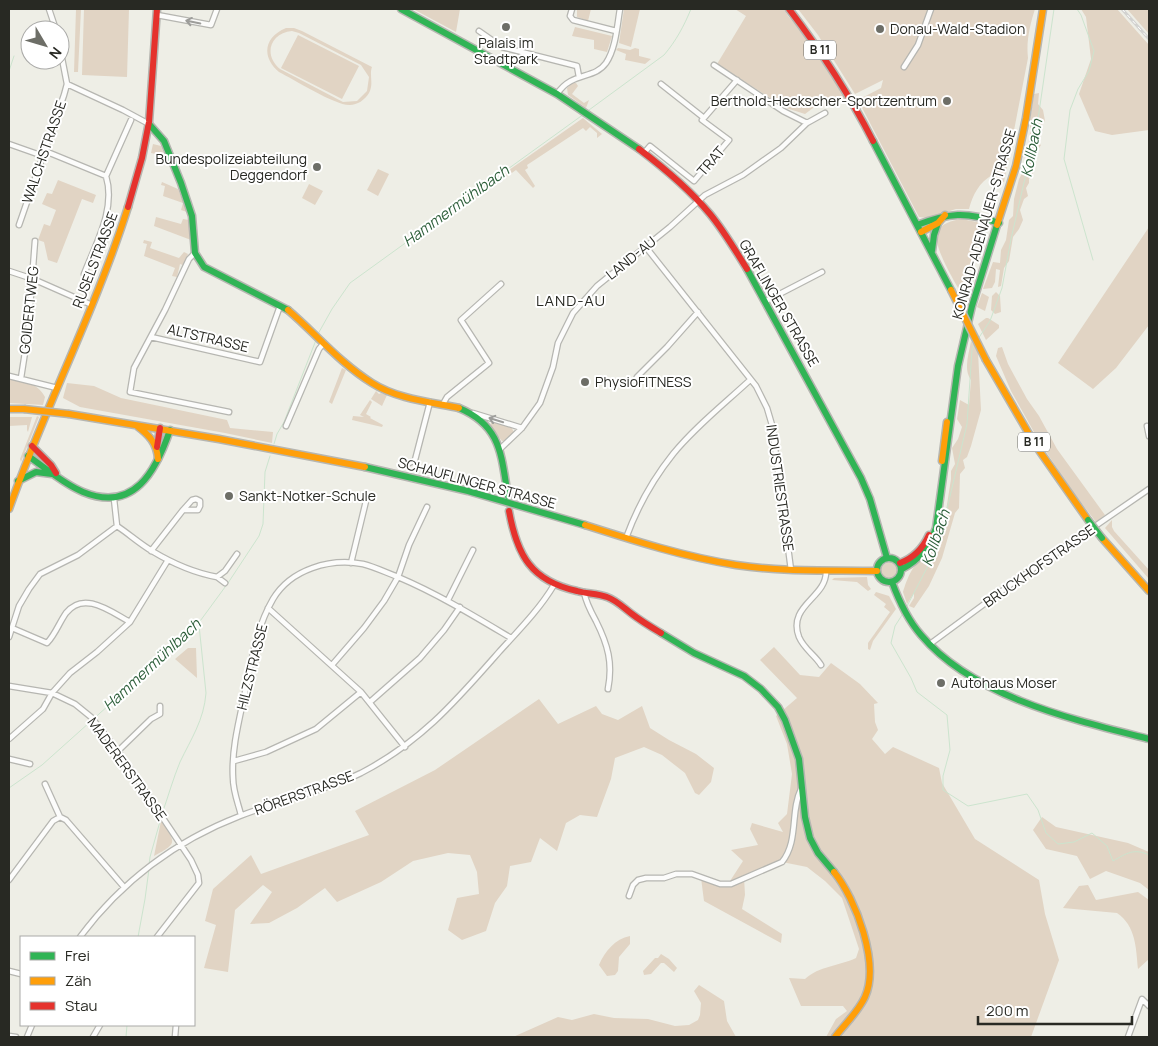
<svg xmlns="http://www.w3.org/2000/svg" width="1158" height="1046" font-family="Manrope,sans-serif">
<rect width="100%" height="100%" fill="#eeeee6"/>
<path fill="#e1d4c4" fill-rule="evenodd" d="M76,9H81L78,72H74Z
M84,9H129L127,77L82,75Z
M413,9H460L456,32Z
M577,9H591L588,21L577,17Z
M624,9H640L631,47L619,43Z
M735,9H784L788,16L808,39L846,98L821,108L817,105L805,114L786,108L717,64L746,16Z
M798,9H1035C1030,25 1026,41 1028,58L1004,182L995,181L992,175C979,183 973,194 969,209H956L927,218L919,217L858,100L881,88L883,80L855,94L818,35Z
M1081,9H1117L1149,45V130L1112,135L1095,131L1079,94L1091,59L1086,17Z
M1127,9H1149V34Z
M575,27L612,36L607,52L594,49V40L572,36Z
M286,28H294L302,31L372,67C369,75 374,84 369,93C365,100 357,105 350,105C336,106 293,79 279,72C261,57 264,37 286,28ZM292,31L299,33L361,65L369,77L367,91L357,101L343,102L280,69C263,55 270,33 292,31Z
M298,35L359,66L342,99L281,68Z
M618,48L630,50L635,48L639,49V56L651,59L645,64L625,60L626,54L616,50Z
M572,83H576L578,86L572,94L584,103L589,100L586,108L568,95L567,88Z
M1039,93L1038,104L1043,110L1045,121L1041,126L1033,130L1032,139L1041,145C1034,155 1032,162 1033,174L1029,179V183L1026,188L1028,196L1024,199L1020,210L1023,220L1019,229L1013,237L1009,261L1004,268L1001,286L998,287L1000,270L996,269L995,282L992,288L983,289L993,262L1000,263L1001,250L1006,240L1009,220L1013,216L1014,199L1019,179L1025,168L1027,149L1030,139V121L1034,94Z
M583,118L602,134L597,138V133L590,127L586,131L583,128L527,165L528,168L525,170L535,186L533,188L516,170L445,220L441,218Z
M153,144L161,146L165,156L151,153Z
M378,169L389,174L378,196L367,190Z
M58,180L96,195L93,203L82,199L57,263L48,260L44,242L38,240L44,224L50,226L56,210L42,204L47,193L52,194Z
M162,182L178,189L187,212L181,210L183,203L163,196L165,186L161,185Z
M309,184L323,191L315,205L302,198Z
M156,217L181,224L183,219L189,220L191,240L154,226Z
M961,219L977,222L983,230L960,291C954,281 932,244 937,232C941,223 952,221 961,219Z
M1149,227V325L1116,368L1093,389L1058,363Z
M144,240L152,242L150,248L179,258L184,252L188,254L183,265L180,264L177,277L172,276L175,268L144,256L147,244L143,243Z
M996,292L1000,296L1001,312L995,314L991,310L992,296Z
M982,293L989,297L985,311L977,307Z
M986,318H988L999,325V328L986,340L978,324Z
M971,341L978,352L981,410L971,446L967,457L963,460L965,468L960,474L959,508L955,513L942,558L929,586L914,608L909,606L914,598V593L907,604L903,592C907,579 913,562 926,557L943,530L951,479V471L955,464L952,448L958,439L962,427L957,419L960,400L969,405L971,380C963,369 969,354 971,341Z
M1002,347L1008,364L1027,399L1039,416L1057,449L1105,515L1096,522L1072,491L1039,441L1011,391L996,356L998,348Z
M342,368L346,370L332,404L329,402Z
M9,379C24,382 37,382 45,397L43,405L9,403Z
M67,383L94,386L121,398L227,420L230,428L273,432L272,443L225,433L80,407L63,398Z
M376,391L379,394L381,393L387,395L382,406L371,399Z
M370,400L372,402L366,414L371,417L370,418L383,425L382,427L352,420L353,416L364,417L360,415Z
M37,416L39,417L21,462L20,459Z
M9,417H32L28,432L27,430V425L9,426Z
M493,422L511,427L514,432L505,441H502L490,426L491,423Z
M1112,520V527L1114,531L1149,570V579L1105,528Z
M881 571a9 9 0 1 1 18 0a9 9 0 1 1-18 0Z
M867,577L868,585L871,589L868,591L857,582L832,580L834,578Z
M876,592L889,596L896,609L873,641L870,650L868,649V643L890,612L884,607L886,604L874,595Z
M774,647L800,675L819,677L831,663L860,684L878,703L874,704L875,722L878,730L872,739L885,754L893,747L939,768L942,783L975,839L1039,880L1045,914L1059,960L1031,1037H826L836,1019L847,1011L843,1006H801L789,978L805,979C819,966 839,966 856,958L859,949L842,898L825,881L807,867L782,862L744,877L745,895L742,909L782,934L781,943L704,901L701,878L722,883L730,881L743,861L731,850L758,845L750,829L752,823L783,832L778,823L787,814L792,774L787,744L776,716L797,698L760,660Z
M188,648H196L197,678L175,659Z
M539,699L558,724L596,706L602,714L618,720L642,706L650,728L669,740L696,754L714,768L711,782L699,795L695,793L685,773L662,755L644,747L615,758L611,779L597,817L580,815L566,823L557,851L540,838L531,862L510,866L507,886L495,903L486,931L462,940L448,930L457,898L479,894L477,872L470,855L448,853L413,861L381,882L337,902L325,888L297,908L269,923L250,924L272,892L263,885L235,910L228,972L204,968L216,925L205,921L213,889L251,855L261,874L369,835L355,811L435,770Z
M1042,817L1056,827L1128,843L1149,852V890L1140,883L1106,871L1090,879L1077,856L1046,849L1033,830Z
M161,821C176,843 178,843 154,856Z
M1088,885L1096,900L1138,892L1149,900V959L1138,969C1136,948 1136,926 1117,913L1063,908L1079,886Z
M630,936V944L619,957L618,971L615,975L607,976L599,965C605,951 615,939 630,936Z
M661,954L669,959L677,968L674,972L664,963H661L651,974L644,975L643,971L655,958H658Z
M699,985L724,1001L727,1021L736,1037H513L558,1017L572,1020L594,1014L614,1018L648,1019L675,1026L689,1025L698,1020L700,1015L701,1003L694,991Z"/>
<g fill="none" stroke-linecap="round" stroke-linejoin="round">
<path stroke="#cce4ce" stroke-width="1" d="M1077,9L1081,15L1094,51L1089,71L1078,89L1070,110L1064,159L1093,260
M9,71L14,56
M589,110L664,55C676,41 684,26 691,9
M318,334L332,309L350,283L584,114
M978,339L990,321L1002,288L1011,239L1037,126L1054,9
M274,444L277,434L284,422L316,340
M906,608L929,564L943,526L967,424L972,350L975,344
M904,612L895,626L891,643L911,678L917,692L947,715L950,750L943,776V790L968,806L1027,794L1038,810L1046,833L1058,844L1074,842L1092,833L1107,846L1113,861C1127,853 1134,848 1149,855
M9,788L42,765L195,628L228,583L259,536L263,524L265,472L270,456
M162,814C168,797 173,779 180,762C191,739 204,720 206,693L199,625
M149,865L150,857L161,818
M138,937L145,899L149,869
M126,1037L127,1025"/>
<g stroke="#b6b6b1" stroke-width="7">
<path id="street" d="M49,9L56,30
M572,9L570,16L573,20L616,31
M157,15L211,25L217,9
M479,31L502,47L577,66L579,77
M714,65L783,111L807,123
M904,67L918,45L931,9
M67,84L123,110L149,124
M661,84L704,118L737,80
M557,94C572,71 594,80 606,63C616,48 617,26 620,9
M9,144L43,156
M45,151L106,176
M644,153L650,146L694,181L729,140L702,120
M19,225L64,95L67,84L60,48
M645,246L756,386L767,408L772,425L791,570
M195,253L189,259L165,310L134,368L130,392L229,412
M9,271L33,279L92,305
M84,274C96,243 116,209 106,176L131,120
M766,301L822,272
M151,337L260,362L280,306
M9,376L57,388
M637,377L667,347L698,312
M21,378L28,333L35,241
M443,404L447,397L489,363L461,320L501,284
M473,413L522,428
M286,426L319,349L324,343
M1147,426L1149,436
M500,449L522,428L540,403L553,367L558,343L573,313L597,286L670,227L705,195L743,175L781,148L807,123L825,113
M407,464L415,460L430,402
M114,499L117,526C129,534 140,544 152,551C172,563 195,573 217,577L225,571L237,554
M626,538C637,508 653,479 673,454C695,427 724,404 750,380
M151,551L183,510H198L200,506V501L196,499L192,500L183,510
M351,563L366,501
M217,577L225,583
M584,592C586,603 591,612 596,621C608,645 613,663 608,689
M448,600L473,550
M268,608L361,692L405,747
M12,628L47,643C55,635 59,623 66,613C84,590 111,612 130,622
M9,637L19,606L29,589L40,574L78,555L117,526
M930,644L1014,582L1149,489
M332,665L364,628L384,601L398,577L409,545L427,507
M821,665C815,655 804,649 799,637C787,605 827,598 826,571
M9,686L52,693L75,704L91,717L118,751L191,860L198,875L199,883L157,937
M370,702L420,658L444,630L460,607
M9,739L43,709L52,693L70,673L97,652L130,622L168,560
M118,751L151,719L160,714V706
M9,759L30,764
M234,761L266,752L316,729L361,692
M45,784L60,817
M241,815C238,803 233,791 233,778C231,745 242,710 248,678C253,651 259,623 273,599C291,569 330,558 363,564C375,567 387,573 398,577C438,594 474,616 511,638
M60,817L66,820L124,887
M9,880L53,821L60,817
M629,896L633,885L638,880L646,878H664L676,874H692L720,884H731L782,862C799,841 790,811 801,789
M80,937C122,881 175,841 240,816C280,800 322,792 361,773C421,742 455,702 499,652C518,631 539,610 554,585
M9,971L21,974
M9,1036L16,1037
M27,1037L32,1025
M93,1037L100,1025
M175,1037L176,1025
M1128,1037L1142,999L1149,1006"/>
</g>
<g stroke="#b6b6b1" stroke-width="9">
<path id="fast" d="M401,9L557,94L639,149
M149,124L164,141L181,183L192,216L195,253L204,267L288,310
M873,141L917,225
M932,251L934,235L938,223
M747,269L861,478L870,499L887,558
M951,290L917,225C949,213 966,211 999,223
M459,408C502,426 501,456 508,496
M28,456C46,468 63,484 83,492C134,513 156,471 170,430
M365,467L468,491L585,525
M18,481L36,472L52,474
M877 570a12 12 0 1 1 24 0a12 12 0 1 1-24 0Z
M902,569C920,560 929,547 936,528L958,366L972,306L997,225
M892,582C899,601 908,620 921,635C973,697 1074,720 1149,739
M661,633L694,653L744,676L761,689L778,707L785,720L799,759L805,817L810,838L818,853L834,872"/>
</g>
<g stroke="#b6b6b1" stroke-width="9">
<path id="slow" d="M997,225L1016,166L1026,118L1043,9
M921,232L938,223L945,215
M288,310C316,334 340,363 372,383C397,399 430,402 459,408
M986,360L1036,446L1088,520
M9,409H24
M69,414L219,439L365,467
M137,426C149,435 157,443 158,459
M942,461L947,422
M9,509C45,407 95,311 128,207
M585,525C635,541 685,557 736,565C783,572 830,570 877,571
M1102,538L1149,591
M834,872C856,899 880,964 865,997C858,1012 845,1024 835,1037"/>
</g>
<g stroke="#b6b6b1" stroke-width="9">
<path id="jam" d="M789,9C821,51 849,94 873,141
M639,149C664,168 690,190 710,214C724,231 735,250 747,269
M128,207L142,158L149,122L157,9
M32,446L51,465L56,473
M157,447L160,428
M509,511C517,555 531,581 577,591C587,594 597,593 607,597C616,600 624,608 632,614C641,621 651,627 661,633
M900,563C914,558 923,548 929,535"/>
</g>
<use href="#street" stroke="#fcfcfb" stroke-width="4.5"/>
<use href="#fast" stroke="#30b455" stroke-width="6"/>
<use href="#slow" stroke="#ff9f0a" stroke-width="6"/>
<use href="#jam" stroke="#e5322d" stroke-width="6"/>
<g stroke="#d2d2d0" stroke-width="3">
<path id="rail" d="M1122,9L1149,39"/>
</g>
<use href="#rail" stroke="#fff" stroke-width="1" stroke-dasharray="4" stroke-linecap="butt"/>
<g stroke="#b6b6b1" stroke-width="9" stroke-linecap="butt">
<path id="fast-bridge" d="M1088,520L1102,538"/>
</g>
<g stroke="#b6b6b1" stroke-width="9" stroke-linecap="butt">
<path id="slow-bridge" d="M951,290L986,360
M24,409L69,414"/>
</g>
<use href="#fast-bridge" stroke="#30b455" stroke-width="6"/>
<use href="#slow-bridge" stroke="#ff9f0a" stroke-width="6"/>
</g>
<defs><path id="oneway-shaft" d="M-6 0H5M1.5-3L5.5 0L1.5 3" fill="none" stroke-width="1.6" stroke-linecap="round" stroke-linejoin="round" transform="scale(1.25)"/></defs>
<g stroke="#9d9d9a">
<use href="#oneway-shaft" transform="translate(193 22) rotate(-168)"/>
<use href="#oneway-shaft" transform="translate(496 420) rotate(-163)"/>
</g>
<g fill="#6d6e67" stroke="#fff" stroke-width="2">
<circle cx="506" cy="27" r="5"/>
<circle cx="880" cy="29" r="5"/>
<circle cx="947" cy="101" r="5"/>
<circle cx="317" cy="167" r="5"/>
<circle cx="585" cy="382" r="5"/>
<circle cx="229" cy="496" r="5"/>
<circle cx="941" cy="683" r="5"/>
</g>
<g text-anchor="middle" stroke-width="4" stroke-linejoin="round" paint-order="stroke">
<g fill="#fff" stroke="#686965" stroke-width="1">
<rect x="804" y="40.5" width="32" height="19" rx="4"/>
<rect x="1018" y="432.5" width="32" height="19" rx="4"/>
</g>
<g font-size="12" font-weight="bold" fill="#282923">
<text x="820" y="54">B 11</text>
<text x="1034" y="446">B 11</text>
</g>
<g font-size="14" fill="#282923" stroke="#fff" text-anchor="start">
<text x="890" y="34">Donau-Wald-Stadion</text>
<text x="506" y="48" text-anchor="middle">Palais im<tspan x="506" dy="16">Stadtpark</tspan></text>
<text x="937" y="106" text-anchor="end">Berthold-Heckscher-Sportzentrum</text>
<text x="307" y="164" text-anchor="end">Bundespolizeiabteilung<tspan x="307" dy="16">Deggendorf</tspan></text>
<text x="595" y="387">PhysioFITNESS</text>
<text x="239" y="501">Sankt-Notker-Schule</text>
<text x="951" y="688">Autohaus Moser</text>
</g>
<g font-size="14" fill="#282923" stroke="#fff">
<text transform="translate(44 152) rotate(-71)" y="5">WALCHSTRASSE</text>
<text transform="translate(711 161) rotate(-49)" y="5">TRAT</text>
<text transform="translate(984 224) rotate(-74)" y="5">KONRAD-ADENAUER-STRASSE</text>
<text transform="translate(631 258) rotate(-39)" y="5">LAND-AU</text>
<text transform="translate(95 260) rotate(-69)" y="5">RUSELSTRASSE</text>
<text transform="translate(779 303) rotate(60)" y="5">GRAFLINGER STRASSE</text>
<text transform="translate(29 310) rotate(-84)" y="5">GOIDERTWEG</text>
<text transform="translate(208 338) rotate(13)" y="5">ALTSTRASSE</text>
<text transform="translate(477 483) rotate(15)" y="5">SCHAUFLINGER STRASSE</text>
<text transform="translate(780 488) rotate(82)" y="5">INDUSTRIESTRASSE</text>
<text transform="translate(1039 566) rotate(-35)" y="5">BRUCKHOFSTRASSE</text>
<text transform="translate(252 667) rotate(-76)" y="5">HILZSTRASSE</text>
<text transform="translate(127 769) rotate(54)" y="5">MADERERSTRASSE</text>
<text transform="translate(304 793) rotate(-20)" y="5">RÖRERSTRASSE</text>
</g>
<g font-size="15" font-style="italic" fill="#2c5e39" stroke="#fff">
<text transform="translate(1032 148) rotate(-79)" y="5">Kollbach</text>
<text transform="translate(456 206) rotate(-36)" y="5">Hammermühlbach</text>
<text transform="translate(936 538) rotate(-71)" y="5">Kollbach</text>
<text transform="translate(152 665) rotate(-43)" y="5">Hammermühlbach</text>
</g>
<g font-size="15" letter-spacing="1" fill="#282923" stroke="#fff">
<text x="571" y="306">LAND-AU</text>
</g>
</g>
<rect width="1158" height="1046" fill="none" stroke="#282923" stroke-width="20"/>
<rect x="20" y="936" width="175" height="90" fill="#ffffff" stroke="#a9a9a7"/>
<rect x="30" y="952" width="25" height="8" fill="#30b455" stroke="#a9a9a7"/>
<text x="65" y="961" font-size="15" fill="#282923">Frei</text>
<rect x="30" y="977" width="25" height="8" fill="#ff9f0a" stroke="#a9a9a7"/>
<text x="65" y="986" font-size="15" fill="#282923">Zäh</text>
<rect x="30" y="1002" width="25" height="8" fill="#e5322d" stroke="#a9a9a7"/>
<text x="65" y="1011" font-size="15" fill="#282923">Stau</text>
<g transform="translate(45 45) rotate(128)"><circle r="24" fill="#ffffff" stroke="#a9a9a7"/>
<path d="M0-4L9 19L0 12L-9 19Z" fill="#6d6e67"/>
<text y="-8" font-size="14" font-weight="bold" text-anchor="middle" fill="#282923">N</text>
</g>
<path d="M978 1016v8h154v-8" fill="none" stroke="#282923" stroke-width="2.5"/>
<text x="986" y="1016" font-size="15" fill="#282923" stroke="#ffffff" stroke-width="4" paint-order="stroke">200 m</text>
</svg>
